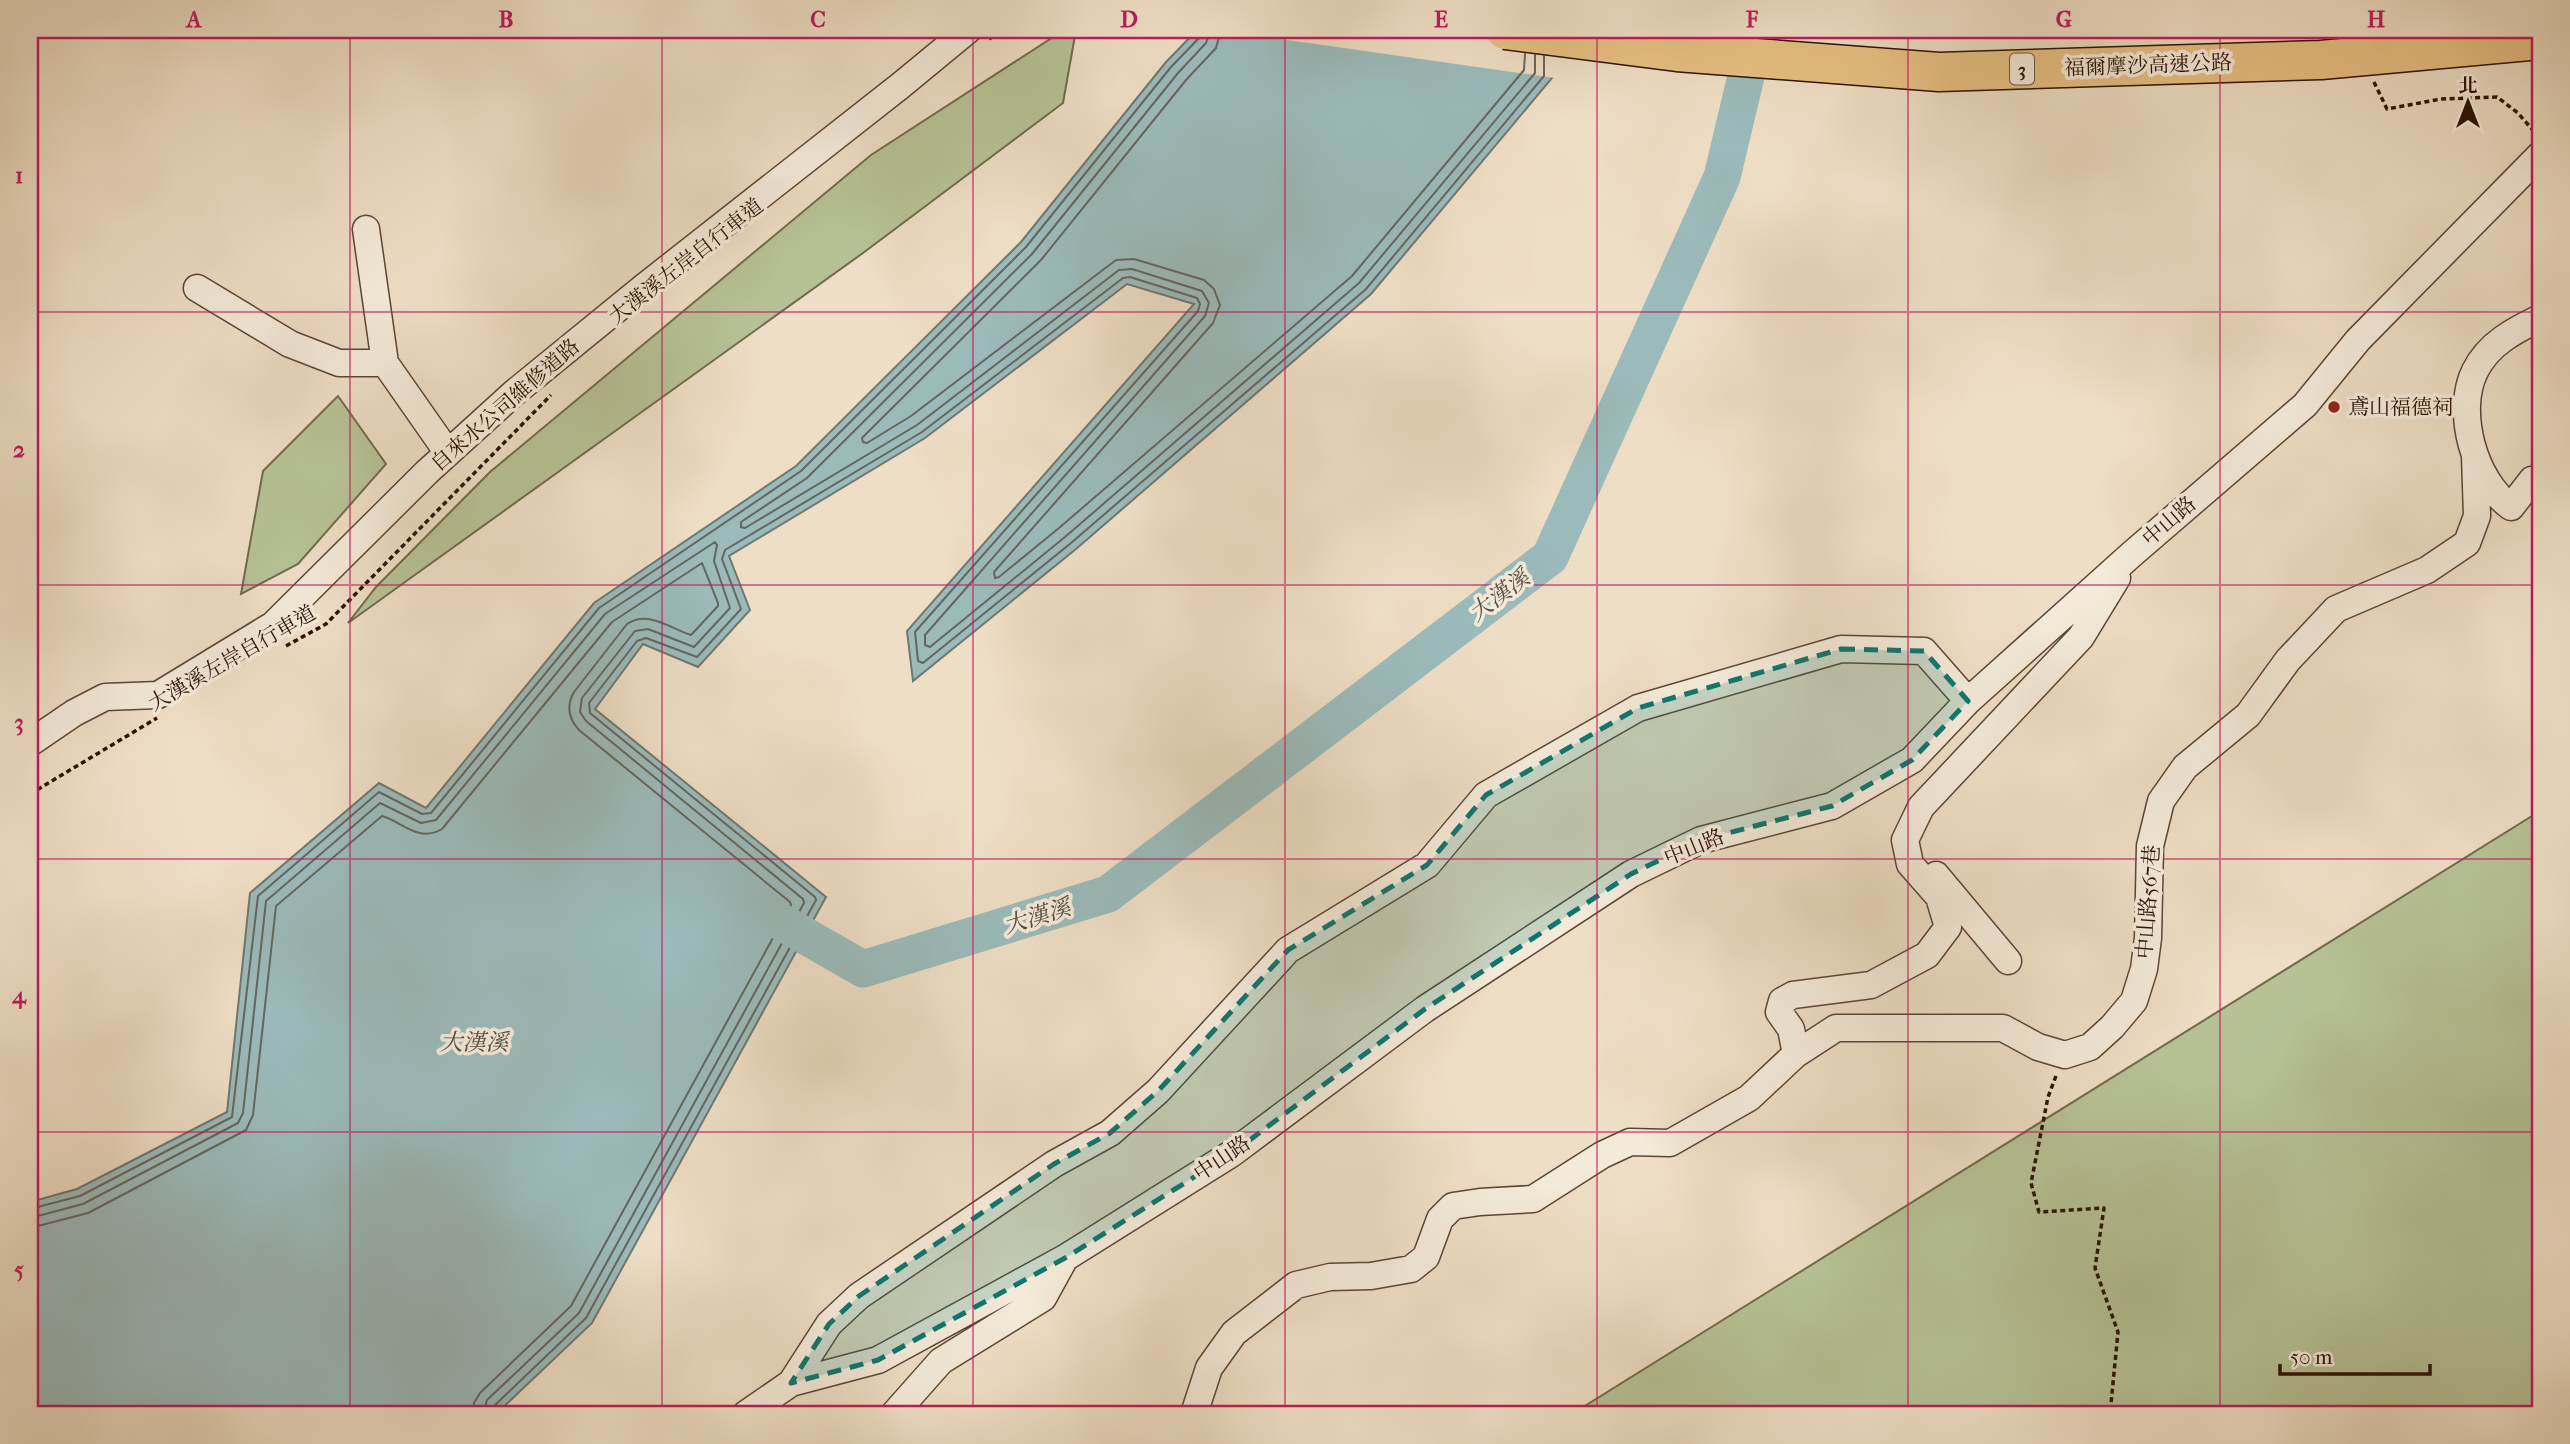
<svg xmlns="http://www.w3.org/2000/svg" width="2570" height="1444" font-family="'IM FELL French Canon','Noto Serif TC',serif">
<rect width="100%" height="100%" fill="#eedec5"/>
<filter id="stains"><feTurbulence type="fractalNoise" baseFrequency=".00286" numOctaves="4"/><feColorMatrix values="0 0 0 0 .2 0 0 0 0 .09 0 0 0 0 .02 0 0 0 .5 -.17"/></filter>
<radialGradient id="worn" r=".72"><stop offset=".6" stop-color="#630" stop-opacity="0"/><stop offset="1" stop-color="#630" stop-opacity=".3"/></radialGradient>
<path fill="#b6c296" stroke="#716a4e" stroke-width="2" d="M1064,30H1076L1063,103L863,253L348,623L376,587L490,472L871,155Z
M338,396L386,464L298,564L241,594L263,471Z
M2540,811V1414H1572Z"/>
<path fill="#9bbbbb" stroke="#6f7772" stroke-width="2" d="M1197,30H1550L1552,78L1371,294L1076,549L913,681L907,631L1194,304L1127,284L925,438L729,556L750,610L698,667L643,644L595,709L826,897L592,1323L496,1414H30V1202L77,1189L227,1112L250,893L379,783L426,808L594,603L796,466L1021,242L1166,62Z"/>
<path fill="#eedec5" d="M1225,30H1554L1555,78L1252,35Z"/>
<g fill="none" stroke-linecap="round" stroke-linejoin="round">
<path stroke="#646660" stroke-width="2" d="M1211,30L1206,43L1178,73L1032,254L807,478L741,522V527L745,528L917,425L1119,270L1132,269L1202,291L1209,303L1205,316L925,635V645L930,647L1065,537L1359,283L1535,73V55
M1221,30L1216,48L1186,80L1041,260L862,438L863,442L867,443L911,416L1116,260L1134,259L1204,280L1214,289L1220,305L1213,323L994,572L995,578L999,577L1059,528L1352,276L1524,70L1525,54
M30,1209L80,1196L232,1117L258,896L379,792L422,814L431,813L599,608L801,471L1026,247L1171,67L1200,37L1202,30
M30,1218L83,1204L238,1123L243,1113L266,901L380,803L421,823L436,820L605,614L715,542L717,545L714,561L730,608L694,647L648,629L635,631L582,698L580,712L586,721L803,899L804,903L579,1313L487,1400L483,1414
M30,1228L88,1213L246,1130L253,1115L276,906L382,816C403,822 418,843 442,829L612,622L702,563L718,603V606L691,635C669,628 649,610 627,624L574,692C566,706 568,718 579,730L790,902L791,905L571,1306L480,1393L474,1403L472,1414
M491,1414L494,1406L586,1318L816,900L815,897L590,713L589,703L637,641L646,638L697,657L741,609L722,559L725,550L922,432L1123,278L1130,277L1197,298L1200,304L1198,311L915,632L918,661L923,663L1071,543L1366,289L1544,76V56"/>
<path stroke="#9bbbbb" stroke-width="37" d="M762,911L863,969L1108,894L1550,557L1722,177L1757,30"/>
<g stroke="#5c4535" stroke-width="29">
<path id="minor" d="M366,229L385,363
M197,288L290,344L339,363H385L448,453
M2540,318C2515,330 2488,344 2475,371C2455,411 2474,481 2511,507L2532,480L2540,479
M30,743L74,713L105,697L158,695L273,625L427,472L514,393L644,287L900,86L968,30
M1936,875L2008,961
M1796,1054L1791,1029L1779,1012L1782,1001L1793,995L1871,985L1927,955L1948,927L1939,897L1910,864L1905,840L1921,807L2081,637L2117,578
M791,1383L829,1324L859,1296L1054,1164L1110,1133L1158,1091L1288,950L1427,865L1486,795L1638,708L1841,649L1924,651L1968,701
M746,1414L791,1383L878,1360L1065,1258L1231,1154L1425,1009L1631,874L1701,840L1832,806L1912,760L1968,701L2132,554L2305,405L2358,340L2540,155
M894,1414L941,1361L1043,1298L1065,1258
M1194,1414L1209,1368L1234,1333L1296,1285L1330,1277L1371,1276L1411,1269L1426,1257L1440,1219L1453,1206L1480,1202L1533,1199L1602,1155L1630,1142L1670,1143L1749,1098L1796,1054L1836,1028H2003L2038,1047L2065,1055L2090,1047L2112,1027L2134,1001L2144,969L2148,938L2150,846L2161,801L2185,767L2248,715L2288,660L2336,609L2427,570L2467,543L2477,516L2475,456"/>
</g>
<path stroke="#2c1205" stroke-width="3.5" stroke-dasharray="5 3.5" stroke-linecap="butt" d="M989,39L1001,30
M2374,82L2387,109L2441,99L2497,97L2518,113L2537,135
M286,646L326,624L551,395
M30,794L157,718
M2056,1076L2048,1097L2031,1183L2039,1212L2104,1208L2095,1268L2118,1332L2110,1414"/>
<use href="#minor" stroke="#f4ead9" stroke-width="26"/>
<g stroke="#2c1205" stroke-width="41" stroke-linecap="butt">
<path id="highway-bridge" d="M1505,30L1677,52L1939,72L2321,60L2540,40"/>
</g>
<use href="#highway-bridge" stroke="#e7bf82" stroke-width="38"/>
</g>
<path fill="#0f766e" fill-opacity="0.2" stroke="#0f766e" stroke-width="5" stroke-dasharray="14 9" stroke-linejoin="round" d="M1841,649L1924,651L1968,701L1912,760L1832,806L1701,840L1631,874L1425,1009L1231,1154L1065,1258L878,1360L791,1383L829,1324L859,1296L1054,1164L1110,1133L1158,1091L1288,950L1427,865L1486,795L1638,708Z"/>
<path fill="none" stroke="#c2185b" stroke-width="2" stroke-opacity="0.55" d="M350,30V1414M662,30V1414M973,30V1414M1285,30V1414M1597,30V1414M1908,30V1414M2220,30V1414M30,312H2540M30,585H2540M30,859H2540M30,1132H2540"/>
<circle fill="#8f2418" stroke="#f4ead9" stroke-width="2.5" cx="2334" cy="407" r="7"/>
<g text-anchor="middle" stroke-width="7" stroke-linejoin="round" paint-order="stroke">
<rect fill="#f4ead9" stroke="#685345" stroke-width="2" x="2010" y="53.5" width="24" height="31" rx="5"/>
<g font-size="19" font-weight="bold" fill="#2c1205">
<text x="2022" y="76">3</text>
</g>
<g font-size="21" fill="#2c1205" stroke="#f4ead9">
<text transform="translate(2148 65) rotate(-2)" y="7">福爾摩沙高速公路</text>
<text transform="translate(686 261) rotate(-38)" y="7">大漢溪左岸自行車道</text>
<text transform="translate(505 405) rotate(-41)" y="7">自來水公司維修道路</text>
<text transform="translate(2169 521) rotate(-41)" y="7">中山路</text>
<text transform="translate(232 658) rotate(-30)" y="7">大漢溪左岸自行車道</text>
<text transform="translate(1694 847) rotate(-22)" y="7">中山路</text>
<text transform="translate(2148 902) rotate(-86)" y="7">中山路567巷</text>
<text transform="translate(1222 1158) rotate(-34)" y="7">中山路</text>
</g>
<g font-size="21" fill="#2c1205" stroke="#f4ead9" text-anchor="start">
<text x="2348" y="414">鳶山福德祠</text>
</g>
<g font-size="23" font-style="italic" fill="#534d45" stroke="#f4ead9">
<text transform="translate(1499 595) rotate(-37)" y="8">大漢溪</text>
<text transform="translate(1037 916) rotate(-17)" y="8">大漢溪</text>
<text x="474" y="1050">大漢溪</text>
</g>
</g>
<rect width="2570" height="1444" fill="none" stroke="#eedec5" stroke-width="77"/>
<g transform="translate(2468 102)" stroke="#f4ead9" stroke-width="5" paint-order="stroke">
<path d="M0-5L12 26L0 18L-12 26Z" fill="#2c1205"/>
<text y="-10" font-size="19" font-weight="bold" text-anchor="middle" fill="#2c1205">北</text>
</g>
<path d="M2280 1364v10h150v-10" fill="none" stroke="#2c1205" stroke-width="3.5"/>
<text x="2290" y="1364" font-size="21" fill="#2c1205" stroke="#f4ead9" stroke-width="5" paint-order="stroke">50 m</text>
<rect x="38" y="38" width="2494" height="1368" fill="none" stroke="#c2185b" stroke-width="2.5"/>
<g font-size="23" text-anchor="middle" font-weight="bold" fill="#c2185b">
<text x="194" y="27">A</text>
<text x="506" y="27">B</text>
<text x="818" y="27">C</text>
<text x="1129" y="27">D</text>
<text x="1441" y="27">E</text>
<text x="1752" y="27">F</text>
<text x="2064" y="27">G</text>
<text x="2376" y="27">H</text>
<text x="19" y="183">1</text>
<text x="19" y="457">2</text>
<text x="19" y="730">3</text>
<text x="19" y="1003">4</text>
<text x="19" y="1277">5</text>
</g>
<rect width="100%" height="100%" filter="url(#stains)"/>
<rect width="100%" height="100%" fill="url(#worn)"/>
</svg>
